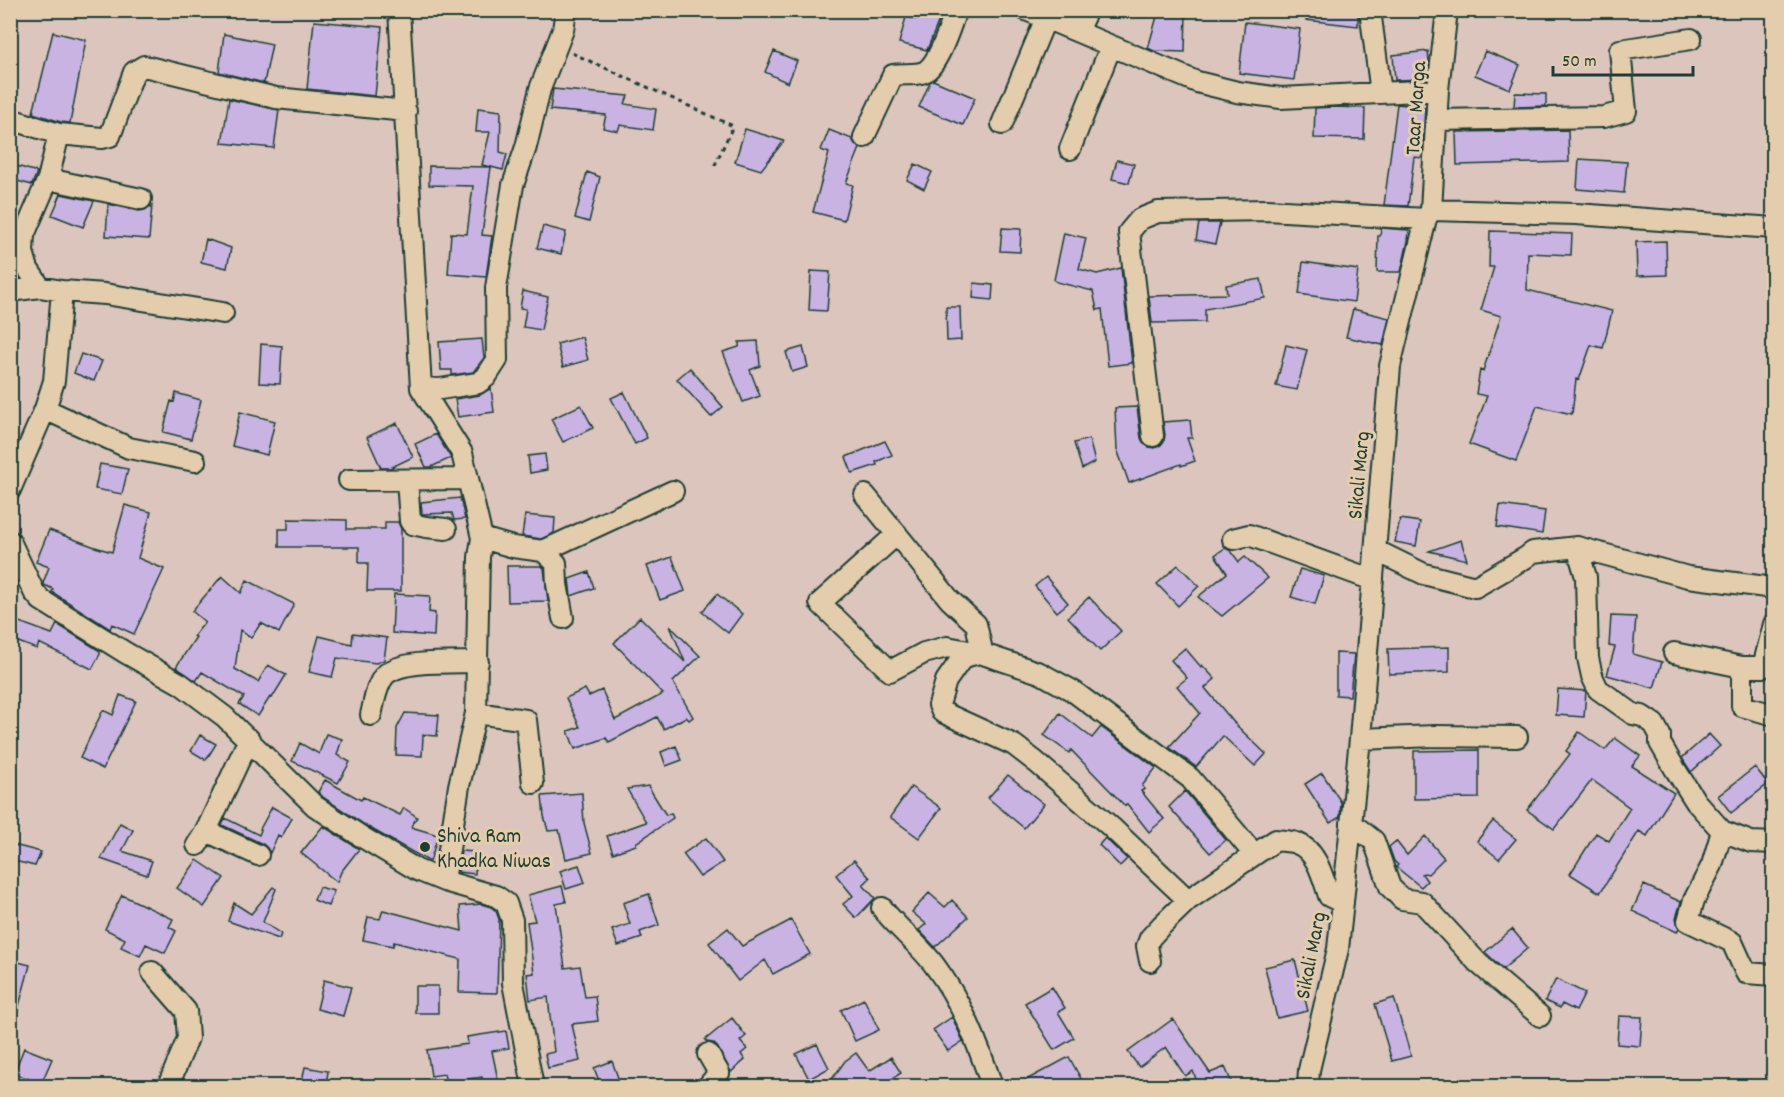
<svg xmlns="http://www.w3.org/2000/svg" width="1784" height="1097" font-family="Dekko,sans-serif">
<rect width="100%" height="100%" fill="#dbc5bd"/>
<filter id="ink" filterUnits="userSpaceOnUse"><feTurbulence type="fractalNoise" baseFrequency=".0167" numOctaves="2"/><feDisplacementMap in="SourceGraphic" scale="12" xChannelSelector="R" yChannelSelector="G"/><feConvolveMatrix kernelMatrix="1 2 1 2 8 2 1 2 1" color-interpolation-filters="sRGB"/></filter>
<g filter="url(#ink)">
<path fill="#c8b3e3" stroke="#1f3d34" stroke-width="1.5" d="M918,10H943L927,50L899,43L906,17L916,19Z
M1306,10H1358V26L1306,20Z
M1158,13H1186L1185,52L1154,51L1148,48Z
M314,21L382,27L375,96L307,89Z
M1245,22L1300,29L1294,80L1239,73Z
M53,32L86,40L70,123L61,122L33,113Z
M224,34L272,44L264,83L219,72Z
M774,51L797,61L788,83L765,72Z
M1428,51L1429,61L1427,79L1395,80L1393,55Z
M1485,51L1520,65L1510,89L1475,75Z
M933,80L975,98L963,125L919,107L930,82Z
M553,89L628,96L625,104L656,109L653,130L620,125L618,131L603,128L606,115L550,110Z
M1515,93L1546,94V106L1514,107Z
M229,99L279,110L274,148L222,143Z
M1397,104L1425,107L1422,158L1414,157L1408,206L1384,205Z
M1335,107L1365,108L1364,139L1314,138L1315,108Z
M478,108L501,111L500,152L507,154L503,170L491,167L482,235L492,236L486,277L448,274L451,233L467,234L473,186L429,185V166L491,167L482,165L490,132H476Z
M745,129L784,141L761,170L735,162Z
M829,130L852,139L855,144L860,148L846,183L853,185L844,220L813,212L829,153L821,150Z
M1568,130L1569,162L1457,165L1456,132Z
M1579,159L1627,162L1624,193L1577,189Z
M1117,160L1134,164L1129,183L1112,179Z
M10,164L37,172L32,185L10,179Z
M915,164L932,172L924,189L907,180Z
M587,172L600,177L589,222L575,218Z
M61,194L94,201L83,227L52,215Z
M108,204L139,211L145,210L152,205L149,239L106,236Z
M1199,223H1220L1215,244L1196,240Z
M543,226L566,232L561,254L537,248Z
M1002,228L1021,229L1020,252L1000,251Z
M1381,228L1409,230L1408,241L1401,272H1377L1378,236H1380Z
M1490,231L1572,234L1571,255L1528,253L1527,290L1612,311L1603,348L1591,345L1579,380L1576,379L1572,414L1537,406L1516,461L1469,444L1487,396L1476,394L1480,370L1483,371L1501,316L1481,310L1494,267H1489Z
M1064,233L1086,238L1079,269L1097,274L1121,268L1132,363L1108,366L1102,309L1097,310L1093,291L1057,282L1054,280Z
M206,239L231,248L227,268L201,262Z
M1666,241L1667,275L1637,276L1636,242Z
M1303,262L1358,270L1354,302L1299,294Z
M811,271L830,272L827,311L809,310Z
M1261,279L1265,298L1205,309V322L1152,323L1149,296L1227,294L1226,285Z
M974,283L993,285L992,300L973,298Z
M523,291L548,297L541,330L523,327L526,309L520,308Z
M946,307H960L961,340L947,341Z
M1353,309L1389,318L1383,345L1346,337Z
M582,337L588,360L563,367L557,344Z
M482,339L484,358L473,372L452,375V370H441L439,342Z
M758,341L760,366L750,370L760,396L743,402L723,352L739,347V342Z
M261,344L282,346L280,384L259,383Z
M1286,345L1307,350L1297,390L1276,386Z
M803,347L808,367L792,372L786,352Z
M81,354L102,361L94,381L74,373Z
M690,368L723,407L711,417L677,379Z
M491,388L494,412L458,417L455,399L480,395Z
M624,392L647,438L635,444L611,398Z
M176,393L201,400L191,439L163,432L171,401L174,402Z
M581,405L593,428L563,442L551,419Z
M1137,407L1141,438L1144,444L1149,447L1155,448L1161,445L1164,441L1165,435L1163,422L1190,420L1192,438H1187L1195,461L1181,466V464L1129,483L1117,449L1115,408Z
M240,412L275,421L267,455L232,446Z
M397,423L413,457L390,468H381L367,437Z
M436,434L451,458L431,467H426L415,444Z
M1089,439L1095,462L1082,469L1074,443Z
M885,441L892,455L876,462L877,465L852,473L846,457Z
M545,454L547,470L530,473L528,456Z
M100,464L128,469L122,494L95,489Z
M460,498L465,519L454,520L452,513L422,514L421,502Z
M125,505L151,512L138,558L164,569L134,634L112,624L110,629L52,592L53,589L44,585L43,583L49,567L36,562L49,530L95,547L112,552Z
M1500,505L1545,511L1542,534L1497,527Z
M525,515L555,518L554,533L541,539L522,536Z
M288,519L347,520V529H385V522H398L401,529V591H367L368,563H359V547H279V529H288Z
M1400,519L1420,522L1416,546L1395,542Z
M1461,540L1467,560L1429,551Z
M1225,548L1231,551L1239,562L1245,557L1268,578L1222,616L1198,597L1227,573L1215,555Z
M672,557L685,591L660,600L647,566Z
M1178,565L1199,586L1178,606L1157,584Z
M507,566H541L544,568L548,601L508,602Z
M1300,569L1324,576L1315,604L1291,597Z
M589,572L594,588L571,596L569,579Z
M222,576L241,593L247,580L294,604L279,633L261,623L251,638L240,630L235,669L258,682L268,665L286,675L272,698L270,697L258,716L239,704L244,697L202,672L196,681L176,667L196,637L194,636L205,622L192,611Z
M1046,577L1068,603L1057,612L1035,586Z
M394,594L430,596L429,612L435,613L434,636L392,633Z
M717,594L742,614L728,633L702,612Z
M1089,597L1121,631L1100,651L1068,617Z
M1611,616L1636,617L1633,654L1662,662L1654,688L1607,675L1615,647L1609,646Z
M640,617L685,662L670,626L700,656L673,682L693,717L689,720L686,717L664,729L657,717L609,742L606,738L575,749L568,731L580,727L566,698L585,689L589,696L602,690L615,720L663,694L614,643Z
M10,620L14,622V620L52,634L57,624L100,651V654L92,669L39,643L37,649L21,643L10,639Z
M353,633L387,638L384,660L376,663L337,658L332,677L309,672L319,636L352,644Z
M1449,647V672L1389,674L1388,649Z
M1185,648L1201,667L1202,665L1215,679L1205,688L1236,725L1266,754L1255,766L1223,736L1196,767L1169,747L1200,713L1177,686L1187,678L1171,660Z
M1336,653L1354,654L1350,696L1336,695Z
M1558,689L1586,691L1584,717L1556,715Z
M120,695L136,701L103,769L80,758L103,710L113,715Z
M405,713L439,715L437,736L423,735L422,756L396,755L397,728Z
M1060,713L1092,738L1101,727L1156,768L1142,786L1145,789L1141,791L1164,819L1149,832L1127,804L1125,806L1071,750L1069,753L1044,735Z
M1579,732L1605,750L1615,738L1640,756L1632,766L1674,793L1647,836L1639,831L1600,893L1570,874L1596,833L1609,841L1630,808L1592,780L1554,829L1527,810L1570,754L1566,751Z
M326,734L342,739L337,755L350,762L338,783L292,761L300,743L319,754Z
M1709,734L1720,746L1691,772L1682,758Z
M200,735L216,744L206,760L191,751Z
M676,746L682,760L666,766L661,752Z
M1479,750V798L1414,799V751Z
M1755,767L1768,784L1731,813L1718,796Z
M1322,773L1341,802L1340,817L1330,823L1305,784Z
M1008,775L1044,804L1024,828L988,798Z
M325,780L361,800L363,797L400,815L404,808L417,817L411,827L438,835L430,862L368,827L323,797L318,792Z
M648,786L666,815L671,813L673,818L636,843V845L613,853L607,836L646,822L627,789Z
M911,787L941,808L919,838L890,817Z
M1185,791L1226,840L1210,853L1169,807Z
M582,793L584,823L592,853L566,859L559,830L548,831L544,816L542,796Z
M272,807L292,818L281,838L278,835L270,853L267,848L263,844L222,825L225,818L259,835L261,830L260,829Z
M1493,821L1516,839L1499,859L1477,841Z
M120,823L133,830L122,851L152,861L147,875L101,859Z
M323,826L359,849L341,872L337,882L301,853Z
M1425,836L1444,858L1428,874L1424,873L1422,874L1427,881L1421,887L1396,867L1398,865L1394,861L1389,847L1396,841L1407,855Z
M706,838L723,862L700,877L683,854Z
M1105,838L1127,859L1120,866L1099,845Z
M10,844L41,852L35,866L10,860Z
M461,851L476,852L475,874L458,872Z
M197,860L224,878L204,907L177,888Z
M854,860L870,878L863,885L875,898L856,918L843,904L853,896L836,875Z
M579,865L585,883L566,889L560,871Z
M1644,885L1681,902L1676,918L1679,928L1677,932L1632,911Z
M562,886L566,902L556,904L565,968L580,966L585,997L595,996L598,1021L572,1024L580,1061L548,1068L545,1054L554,1052L548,997L530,1000L527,974L534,973L527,922L535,921L528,895Z
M273,887L276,889L263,922L281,934L279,939L228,921L234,903L251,914Z
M319,887L334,891L328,906L314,900Z
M929,893L945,907L952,900L968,917L935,947L919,930L926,924L912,912Z
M649,894L659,925L640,932L642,938L618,946L612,930L630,924L623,903Z
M122,895L173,919L169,927L176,931L165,953L146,944L140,956L121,947L125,939L105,929Z
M481,904L491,907L496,911L499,919L497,993L459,992L460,959L394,942L393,946L363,940L368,917L380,919L383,910L462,931L460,906Z
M791,920L810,954L773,974L765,960L738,981L709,943L728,928L742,946Z
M1512,929L1528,948L1503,969L1485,952Z
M10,960L30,965L15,1021L10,1020Z
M1295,960L1308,1011L1277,1018L1265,967Z
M1556,979L1585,993L1576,1011L1562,1004L1560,1008L1545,1001Z
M324,980L351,987L343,1016L317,1009Z
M415,986H438V1013H415Z
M1052,987L1065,1008L1058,1012L1074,1038L1054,1050L1025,1003Z
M1394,998L1411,1056L1392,1061L1375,1004Z
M864,999L879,1030L855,1041L841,1010Z
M1619,1016L1642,1017L1640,1046L1617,1044Z
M952,1017L963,1041L948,1051L933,1030Z
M732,1018L746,1036L740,1041L747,1049L741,1054L745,1060L731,1072L718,1048L713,1043L707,1042L705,1040Z
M1173,1019L1210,1073L1225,1067L1233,1086H1179V1085L1196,1079L1193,1071L1185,1076L1166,1047L1139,1067L1128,1052Z
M506,1031L509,1048L492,1051L498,1080L482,1084V1077L446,1082L444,1074L431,1076L427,1050L468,1044L467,1037Z
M817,1044L829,1068L809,1079L796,1054Z
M24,1048L52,1059L41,1084L14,1073Z
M856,1053L869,1071L891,1057L901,1073L881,1086H827L845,1061Z
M1069,1057L1085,1086H1015Z
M612,1061L621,1086H601L594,1068Z
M305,1067L328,1071L326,1086H301Z"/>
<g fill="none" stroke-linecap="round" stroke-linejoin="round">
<g stroke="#1f3d34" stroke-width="24">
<path id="minor" d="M399,10L421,388
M1026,10L1197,82L1237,92L1281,98L1438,90
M1370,10L1381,93
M1077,31L1087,10
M10,119L59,134L48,179L24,235L23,252L28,269L40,287L62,291L105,294L223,313
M1437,120L1604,117L1626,111L1620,50L1691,39
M1002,124L1046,18
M59,134L102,138L110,136L134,72L144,66L276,98L406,111
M864,137L893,75C903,73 918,76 926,71C939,62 951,25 956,10
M1070,149L1111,46
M48,179L141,199
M1431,210L1576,214L1774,228
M10,291L40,287
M45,409L129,448L195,461
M1153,436L1129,232L1140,219L1158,212L1267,210L1426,219
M349,480L468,479
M407,480L410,521L412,524L426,527L446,529
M10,490L45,409L54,381L62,291
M865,495L950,600L976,624L981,646L980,653L947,647L924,653L890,671L820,603L897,534
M482,538L513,547L543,551L673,491
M1233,539L1249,535L1373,580
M10,541L34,592L41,600L126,653L181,684L225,717L315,806L362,837L417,870L444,881L496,896L506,903L512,920L513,983L533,1086
M1577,547L1586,577L1588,658L1592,676L1598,689L1633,714L1642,716L1654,724L1660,735V743L1675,769L1696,802L1722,831L1751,842L1774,843
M1375,550L1424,574L1475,587L1525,558L1533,552L1577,547L1688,577L1774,588
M543,551L556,563L557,584L563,618
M1774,624L1763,667H1742V706L1774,715
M1674,653L1742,667
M476,713L526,720L533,783
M371,715C374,703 376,685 385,675C402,659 454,663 478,662
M1360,739L1435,736L1517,737
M1351,823L1374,841L1390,887L1402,899L1422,902L1478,963L1540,1016
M206,831L258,855
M1722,831L1712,865L1694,900L1688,921L1732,942L1746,973L1774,975
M197,845L206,831L249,739
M444,881L459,786L476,713L479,557L482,538L462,453L421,388L440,389L478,383L486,377L497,360L496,288L513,185L526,147L540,89L563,30L566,10
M1188,900L1111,827L1036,762L1014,745L942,712L939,705L946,681L960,661L967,656L980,653L1040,673L1073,691L1190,778L1254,854
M882,908C898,929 920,945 935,966C962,1002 978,1044 992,1086
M1150,961L1147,946L1150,938L1161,926L1188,900L1276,840C1282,841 1290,841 1296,843C1317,850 1323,878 1329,896L1343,903
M152,972L186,1011L188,1038L168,1086
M708,1086L719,1073L708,1054
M1308,1086L1309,1070L1338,949L1360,739L1390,366L1426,219L1431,210L1438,90L1447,10"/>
</g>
<path stroke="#1f3d34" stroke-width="3" stroke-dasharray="4.5 4.5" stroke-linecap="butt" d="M572,53L733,126L714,167"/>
<use href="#minor" stroke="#e3cdad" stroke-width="20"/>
</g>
</g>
<circle fill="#1f3d34" stroke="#e3cdad" stroke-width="2" cx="425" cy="847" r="6"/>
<g text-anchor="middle" stroke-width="6" stroke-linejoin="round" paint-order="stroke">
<g font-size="22" fill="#1f3d34" stroke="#e3cdad">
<text transform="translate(1414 108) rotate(-86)" y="8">Taar Marga</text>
<text transform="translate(1357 475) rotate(-85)" y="8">Sikali Marg</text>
<text transform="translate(1309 955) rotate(-79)" y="8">Sikali Marg</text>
</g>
<g font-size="22" fill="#1f3d34" stroke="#e3cdad" text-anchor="start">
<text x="437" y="842">Shiva Ram<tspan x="437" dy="25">Khadka Niwas</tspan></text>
</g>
</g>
<rect width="1784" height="1097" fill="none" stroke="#e3cdad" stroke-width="36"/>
<rect x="18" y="18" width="1748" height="1061" fill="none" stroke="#1f3d34" stroke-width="2" filter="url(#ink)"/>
<path d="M1553 66v9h140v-9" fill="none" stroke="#1f3d34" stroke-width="3"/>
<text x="1562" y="66" font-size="18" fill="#1f3d34" stroke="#e3cdad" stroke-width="4.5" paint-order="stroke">50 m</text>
</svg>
